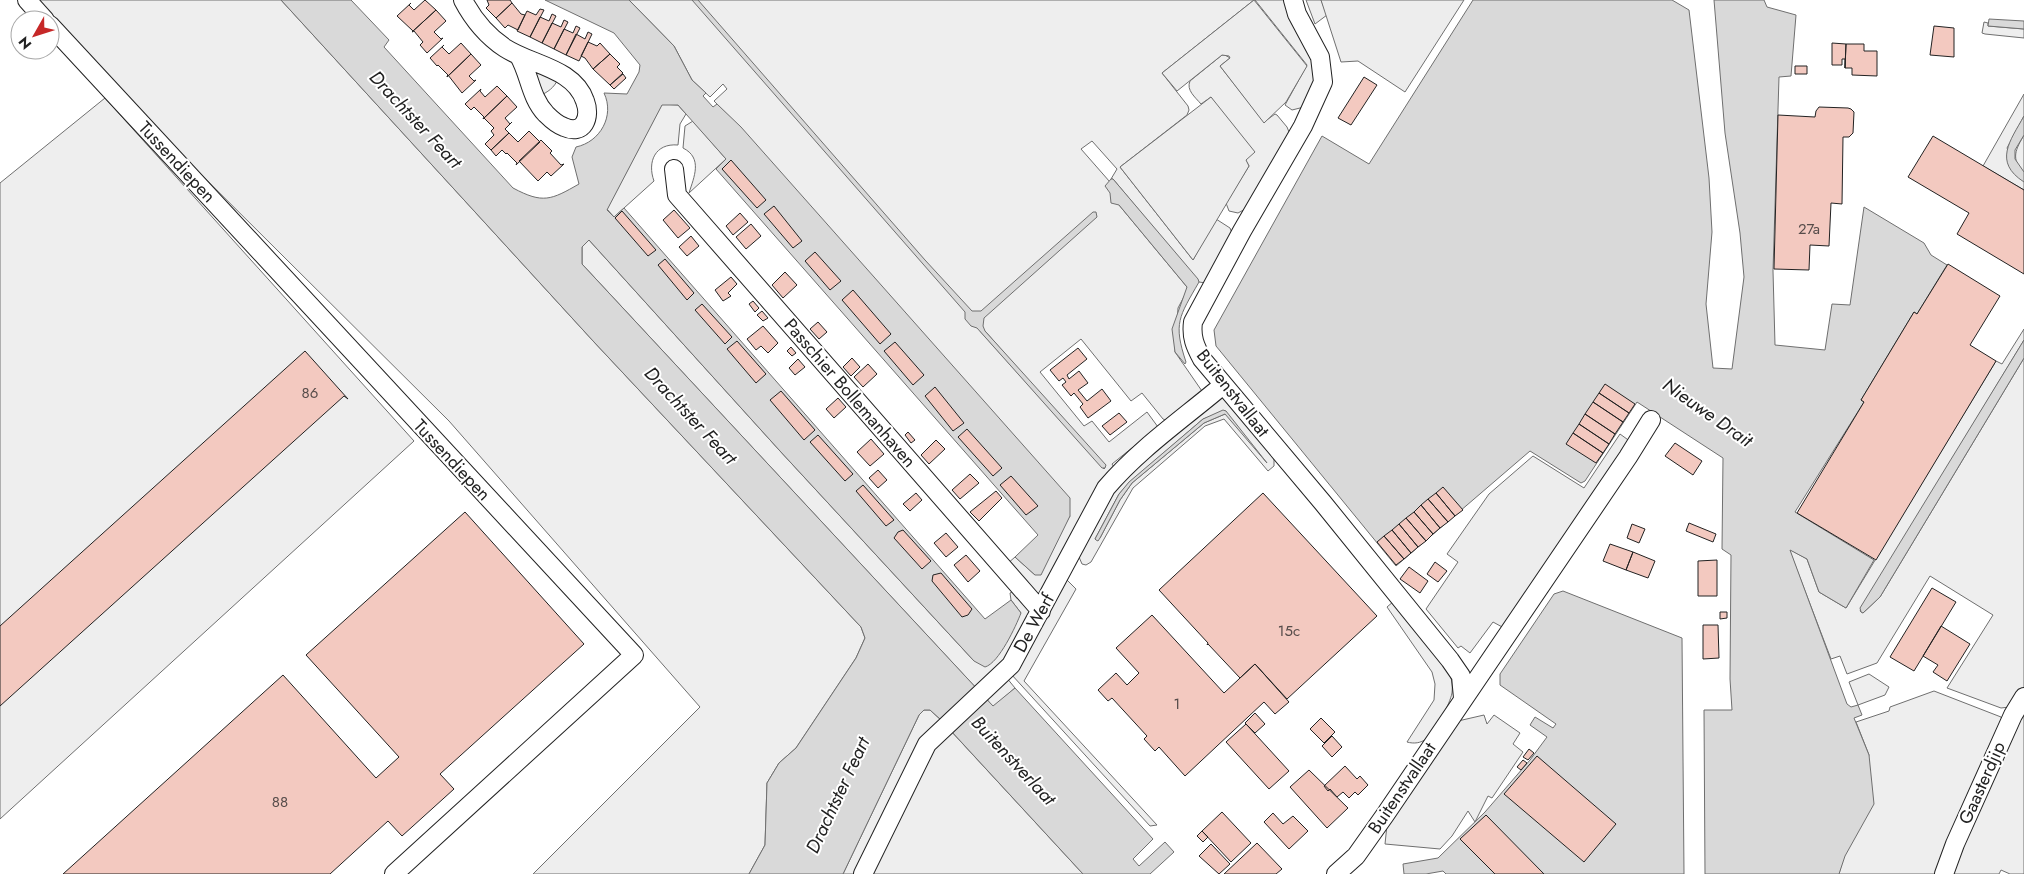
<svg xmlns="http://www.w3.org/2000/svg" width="2024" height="874" font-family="Jost,sans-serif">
<rect width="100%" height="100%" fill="#fff"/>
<path fill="#eee" stroke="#6f6f6f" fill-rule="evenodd" d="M34,0H281L594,342L861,627L865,638L856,658L796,748L779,763L767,783L765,845L749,874H533L700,707L449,421L115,89Z
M629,0H1254L1162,73L1188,106L1189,110L1187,115L1120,167L1193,260L1206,236L1207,227L1216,219L1230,228L1232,233L1206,283L1199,282L1113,179H1111L1117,169L1092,141L1081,149L1124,198L1119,205L1187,287L1188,289L1178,308L1175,352L1204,394L1167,421L1163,419L1142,393L1131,401L1081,339L1040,372L1084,426L1092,421L1109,442L1147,412L1158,427L1112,464L1115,469L1040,595H1035L1007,564L1015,557L1035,575L1070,516L726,113L714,101L727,89L723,84L710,97L692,80L674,46ZM980,331H985L1105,468L1104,469Z
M1255,0H1285L1288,16L1313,63L1315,80L1304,107L1292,110L1285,105L1307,65Z
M1306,0H1321L1327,15L1315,24Z
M1984,22L1988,23V26L2024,29V38L1985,34L1982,33Z
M1222,55H1225L1230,58L1220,66L1264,122L1275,114L1277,115L1287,127L1289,132L1249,207L1238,213L1229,211L1226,203L1249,166L1211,97L1201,104C1195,97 1186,90 1190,81Z
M534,71L558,79C554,88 548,92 539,96Z
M2024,94V116L2007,148L2024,182V190L1983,166Z
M105,98L414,441L0,819V183Z
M662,104L678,105L686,114L680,124L678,145C655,143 647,162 654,181L614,217L607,209Z
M693,121L726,159L689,193C694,177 703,158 683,148L685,126Z
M2024,135V172C2010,159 2016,149 2024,135Z
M589,240L780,451L974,661L1021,613L1011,600L1010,593L1014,591L1032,612L1014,648L977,689L582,264V247Z
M2024,329V340L1860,611L1863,613L1880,597L2024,358V874H2010L2001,870L1999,874H1839L1869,755L1856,722L1889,711L1890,707L1934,691L2001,717L2004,724L2010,707L2001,708L1947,688L1993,615L1930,576L1877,663L1847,674L1840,656L1831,659L1789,549L1807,559L1819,592L1846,608L1996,361L2002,364Z
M1218,397L1225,398L1274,456V466L1268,471L1224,419L1205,426L1133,488L1091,562L1086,565L1082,564L1079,557V550L1115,485ZM1226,411L1225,414L1204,423L1132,483L1120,500L1100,538L1095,539L1119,494L1130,482L1203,419Z
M1065,578L1076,589L1024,681L1157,825L1150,826L1011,674Z
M1394,601L1449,669C1451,677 1453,685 1452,693C1450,704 1435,732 1426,739C1421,743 1414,744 1407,742L1434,700L1435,684L1432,672L1387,607Z
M1869,674L1889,687L1885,695L1858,705L1849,682Z
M1006,677L1015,688L993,707L985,697Z
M923,710H930L942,721L857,874H843L919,715Z
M950,730L1083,874H870L930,751Z"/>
<path fill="#ededed" stroke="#6f6f6f" d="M1254,0L1307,66L1286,102L1264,123L1220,66L1230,58L1229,56L1222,55L1177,91L1162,73Z
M1321,0H1464L1405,92L1358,61L1341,62Z
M1211,97L1255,152L1246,160L1249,166L1193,260L1120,167Z
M1620,434L1631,442L1504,628L1493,622L1470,653L1461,646L1458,648L1426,609L1458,562L1447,554L1489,494L1533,456L1584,488Z
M1484,715L1487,724L1494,715L1520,733L1513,744L1523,752L1492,798L1488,796L1475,822L1468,811L1452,836L1440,849L1385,844L1387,825L1458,721Z"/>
<path fill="#d9d9d9" stroke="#6f6f6f" d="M281,0H351L389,40L384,47L513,188C543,204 551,200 579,184L572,157L576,147C600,142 615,116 604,93L627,94L639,72L640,65L614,33L545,0H629L674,46L692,80L706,93L703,96L713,107L717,104L741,127L1070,498V516L1041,575H1035L1015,557L1038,535L716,169L726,159L678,105H662L607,210L614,217L624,208L985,619L1011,600L1021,613C1016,626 999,663 985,667L974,661L780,451L589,240L582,247V264L993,706L1015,688L1153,839L1133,859L1139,866L1165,842L1174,852L1150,874H1083L940,719L930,710H924L919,715L843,874H749L765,845L767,783L779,763L796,748L856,658L865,638L861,627L594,342Z
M692,0H698L925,260L972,311H981L1093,212H1096L1097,217L984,318L983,326L985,331L1106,465L1105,468H1102L977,328L971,326L965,319V312Z
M1473,0H1672L1689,10L1709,178L1712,232L1706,304L1713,368L1732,369L1744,277L1740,233L1725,133L1714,0H1764L1767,7L1796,15L1791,76L1779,77L1773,271L1775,345L1825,350L1832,304L1850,305L1864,207L1924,243L1931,255L1947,265L1917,314L1914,312L1861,400L1864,402L1795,512L1874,560L1846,608L1819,592L1807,559L1790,550L1847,704L1851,707L1858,705L1862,715L1854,718L1869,755L1874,804L1845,856L1839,874H1705L1704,710H1732L1730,679L1731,555L1722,549L1723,458L1637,402L1585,481L1581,483L1530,451L1396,566L1216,346L1214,330L1322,136L1369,164Z
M1989,19L2024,21V29L1988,26Z
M2024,116V135L2015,150V159L2024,172V182C1993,162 2010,141 2024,116Z
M1111,179H1113L1198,279L1199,282C1179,317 1173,323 1186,362L1185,364L1175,352L1172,329L1187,287L1119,205L1111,203L1110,193L1105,186Z
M2024,340V358L1880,597L1863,613L1861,612L1860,608Z
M1223,410L1226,411L1267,463L1225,414L1204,423L1132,483L1120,500L1100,538L1098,541L1096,540L1095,539L1119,494L1129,482L1203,419Z
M1563,591L1682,638L1684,874H1446L1443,871L1426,874H1404L1403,864L1438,858L1485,812L1530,760L1547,737L1530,725L1535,717L1553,728L1556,724L1500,685V674L1554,594Z"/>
<path fill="#f3c9c0" stroke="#222" d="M425,0L436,10L412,32L413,31L397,16L411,3L409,5L414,10Z
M487,0H510L512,3L496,18L486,8L489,5Z
M512,3L521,14L525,15L518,30L508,25L505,28L496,18Z
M540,9L544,10L530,37L517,31L527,11L536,15Z
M436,10L446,21L434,32L441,39L443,38L427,53L420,45L423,42L414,31L412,32Z
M552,14L556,16L542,43L530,37L540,17L549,21Z
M564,20L568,22L554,49L542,43L552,23L561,27Z
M576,26L580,28L566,55L554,49L564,29L573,33Z
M1934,26L1954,28V57L1930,55Z
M588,32L592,34L579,61L566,55L576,34L585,39Z
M588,42L597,46L600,43L610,54L593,69L585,58L581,56Z
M461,43L471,54L447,77L448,75L438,65L437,66L430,58L444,45L442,47L449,54Z
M1832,43L1846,44L1845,68V59H1842V65H1832Z
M1846,44H1864V51H1877V76L1852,75V68H1845Z
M471,54L481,65L469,76L474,81L476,80L462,93L448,75L447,77Z
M610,54L620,64L617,67L623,73L610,85L593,69Z
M1795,66H1807V74H1795Z
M623,74L626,78L614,89L610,85Z
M1364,77L1377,85L1351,125L1338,118Z
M497,86L507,96L483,119L484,117L474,107L471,110L465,104L481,89L480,91L485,97Z
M507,96L517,107L505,118L510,124L512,122L505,129L509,133L491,150L485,144L494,135L491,131L494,128L484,118L483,119Z
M1819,107L1848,108L1851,109L1854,112L1853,133L1849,137H1843L1842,204L1831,203L1829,246L1810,245L1809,270L1774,269L1778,115L1815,117L1816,111Z
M529,131L540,142L516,165L517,163L507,153L506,154L502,150L496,156L491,150L509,133L518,142Z
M1933,136L2024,190V274L1957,234L1969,213L1908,177Z
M541,140L552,151L550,153L561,165L564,164L551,176L547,172L538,181L519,161Z
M731,160L766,200L757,208L722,169Z
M774,206L802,241L793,248L764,214Z
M674,210L690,228L678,238L663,220Z
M622,211L656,250L648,256L615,218Z
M740,213L748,222L733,235L726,226Z
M751,224L761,236L746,249L736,237Z
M691,236L699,246L687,256L679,247Z
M815,252L841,281L830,290L805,261Z
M665,259L694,293L687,300L658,265Z
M1948,264L2000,296L1970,345L1996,361L1876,560L1797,513L1864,402L1861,400L1914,312L1917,314Z
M785,272L797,285L783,298L772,285Z
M731,277L737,284L728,293L731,296L723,301L715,290Z
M853,290L891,334L880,344L842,300Z
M753,301L759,308L755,312L749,304Z
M702,304L732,337L725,344L695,310Z
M762,311L768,318L763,321L757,315Z
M818,322L827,332L819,339L810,329Z
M763,326L778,343L768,353L761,346L756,350L747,339Z
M737,341L766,374L756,383L727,349Z
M895,342L924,375L913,385L884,351Z
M791,347L796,353L792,356L787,351Z
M1078,348L1087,359L1067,375L1069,379L1079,371L1088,383L1078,390L1087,401L1102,389L1111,401L1088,418L1080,407L1083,404L1074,393L1071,396L1062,385L1066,382L1063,378L1059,381L1050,370Z
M305,351L348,399L344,396L0,706V626Z
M852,358L860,367L851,376L843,367Z
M798,359L805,367L795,375L789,368Z
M868,364L877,374L863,387L854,377Z
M1605,384L1635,404L1629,413L1599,393Z
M935,387L964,423L953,431L925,396Z
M781,391L815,430L804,440L770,400Z
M1599,393L1629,413L1623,422L1593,402Z
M838,398L846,407L834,418L826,409Z
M1593,402L1623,422L1615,434L1585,414Z
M1119,413L1127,422L1110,435L1102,426Z
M1585,414L1615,434L1609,444L1579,424Z
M1579,424L1609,444L1603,453L1573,433Z
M967,429L1002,468L993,476L958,437Z
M908,432L915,440L911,443L905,435Z
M1573,433L1603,453L1596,463L1566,444Z
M818,435L853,474L845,481L810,442Z
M871,439L884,454L870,466L857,452Z
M936,440L945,449L929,464L921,455Z
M1675,443L1702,461L1693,475L1665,456Z
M878,470L887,480L878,488L869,478Z
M970,474L979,483L960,499L952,490Z
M1011,476L1038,506L1026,515L1000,485Z
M863,485L894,520L886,526L856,491Z
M1443,487L1463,510L1455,516L1436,493Z
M996,491L1002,498L979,521L970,512Z
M916,493L922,500L910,511L903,504Z
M1263,493L1377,616L1287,699L1255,664L1240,678L1208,644L1207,645L1208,643L1159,590Z
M1436,493L1455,516L1448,522L1428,499Z
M1428,499L1448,522L1440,528L1421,505Z
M1421,505L1440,528L1433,534L1414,512Z
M465,512L584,644L440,774L454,789L402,836L388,821L330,874H63L283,675L376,778L399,757L306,655Z
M1414,512L1433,534L1426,541L1406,518Z
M1406,518L1426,541L1418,547L1399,524Z
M1689,523L1716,534L1713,542L1686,531Z
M1399,524L1418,547L1411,553L1392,530Z
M1632,524L1645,529L1639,543L1627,538Z
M903,530L931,561L922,569L894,538L898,532Z
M1392,530L1411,553L1404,559L1384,536Z
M946,533L958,547L946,557L934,543Z
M1384,536L1404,559L1396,565L1377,542Z
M1610,544L1633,552L1626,570L1603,561Z
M1633,552L1655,561L1648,578L1626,570Z
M966,555L980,571L968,582L954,565Z
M1717,560V596H1698V561Z
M1435,562L1447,571L1438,582L1427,574Z
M1409,567L1428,581L1420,593L1400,579Z
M941,573L972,609L968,615L962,617L932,581L933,575Z
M1932,588L1956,602L1914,671L1890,657Z
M1720,612H1727V618L1720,619Z
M1152,615L1224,693L1255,664L1289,702L1275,714L1264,702L1185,776L1159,747L1155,751L1144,739L1147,736L1112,698L1108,701L1098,690L1116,673L1127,685L1139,673L1116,648Z
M1703,625H1718L1719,658L1703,659Z
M1941,626L1970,644L1947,681L1933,672L1938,665L1923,656Z
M1255,713L1265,724L1255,733L1245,723Z
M1321,718L1335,732L1324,743L1310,729Z
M1246,724L1289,771L1269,789L1226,742Z
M1332,736L1342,747L1332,757L1322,746Z
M1529,749L1534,753L1528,760L1523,757Z
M1537,756L1616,824L1584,862L1504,794Z
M1523,760L1527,763L1521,770L1517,767Z
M1345,766L1357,779L1360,776L1368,785L1358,795L1355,792L1349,798L1343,792L1337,797L1330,789L1328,791L1324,786Z
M1309,770L1348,808L1327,828L1290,787Z
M1222,812L1251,843L1231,862L1202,831Z
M1273,813L1283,824L1293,816L1308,831L1289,849L1264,822Z
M1486,815L1544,874H1495L1460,839Z
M1202,831L1208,837L1203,842L1197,836Z
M1257,843L1282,869L1276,874H1224Z
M1211,844L1230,864L1219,874L1199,856Z"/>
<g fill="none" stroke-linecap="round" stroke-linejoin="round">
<g stroke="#222" stroke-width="20">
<path id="minor" d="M27,0L45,20
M463,0C473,19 487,36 505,48C531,65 574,68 585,101C591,117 584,136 564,127C558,125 551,119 546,114C530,97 530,75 519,56
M1293,0L1297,14L1320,57L1323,82L1303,126L1242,231L1193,322C1191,337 1195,346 1202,359L1323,503L1450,660L1461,676L1463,698
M50,25L634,655L394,874
M674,169L677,195L1041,611
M863,874L927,744L1011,665L1106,488C1139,449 1184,418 1223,385
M1336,874L1356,856L1385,815L1628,457L1651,420
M1944,874L1955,844L2013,715L2024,697"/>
</g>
<use href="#minor" stroke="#fff" stroke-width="18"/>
</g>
<g text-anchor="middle" stroke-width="4" stroke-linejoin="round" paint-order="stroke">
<g font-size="15" fill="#564c4a">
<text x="1809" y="234">27a</text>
<text x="310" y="398">86</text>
<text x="1289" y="636">15c</text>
<text x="1177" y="709">1</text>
<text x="280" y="807">88</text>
</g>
<g font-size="18" fill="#222" stroke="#fff">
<text transform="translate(177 162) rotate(47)" y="6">Tussendiepen</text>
<text transform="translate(850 393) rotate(49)" y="6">Passchier Bollemanhaven</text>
<text transform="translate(1233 393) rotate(52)" y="6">Buitenstvallaat</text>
<text transform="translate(452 460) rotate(47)" y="6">Tussendiepen</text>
<text transform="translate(1034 623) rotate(-61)" y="6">De Werf</text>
<text transform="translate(1982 783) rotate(-66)" y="6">Gaasterdjip</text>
<text transform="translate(1402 788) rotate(-56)" y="6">Buitenstvallaat</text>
</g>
<g font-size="19" font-style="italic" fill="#222" stroke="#fff">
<text transform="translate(416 119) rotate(47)" y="7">Drachtster Feart</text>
<text transform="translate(1708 412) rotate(35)" y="7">Nieuwe Drait</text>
<text transform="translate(691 415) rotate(47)" y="7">Drachtster Feart</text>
<text transform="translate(1014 760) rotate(47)" y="7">Buitenstverlaat</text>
<text transform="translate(837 795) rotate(-65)" y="7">Drachtster Feart</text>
</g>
</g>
<g transform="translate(35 35) rotate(231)"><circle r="24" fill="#ffffff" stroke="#a7a7a7"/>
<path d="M0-4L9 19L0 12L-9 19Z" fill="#c62828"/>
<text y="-8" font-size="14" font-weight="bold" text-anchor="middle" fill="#222222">N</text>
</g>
</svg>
